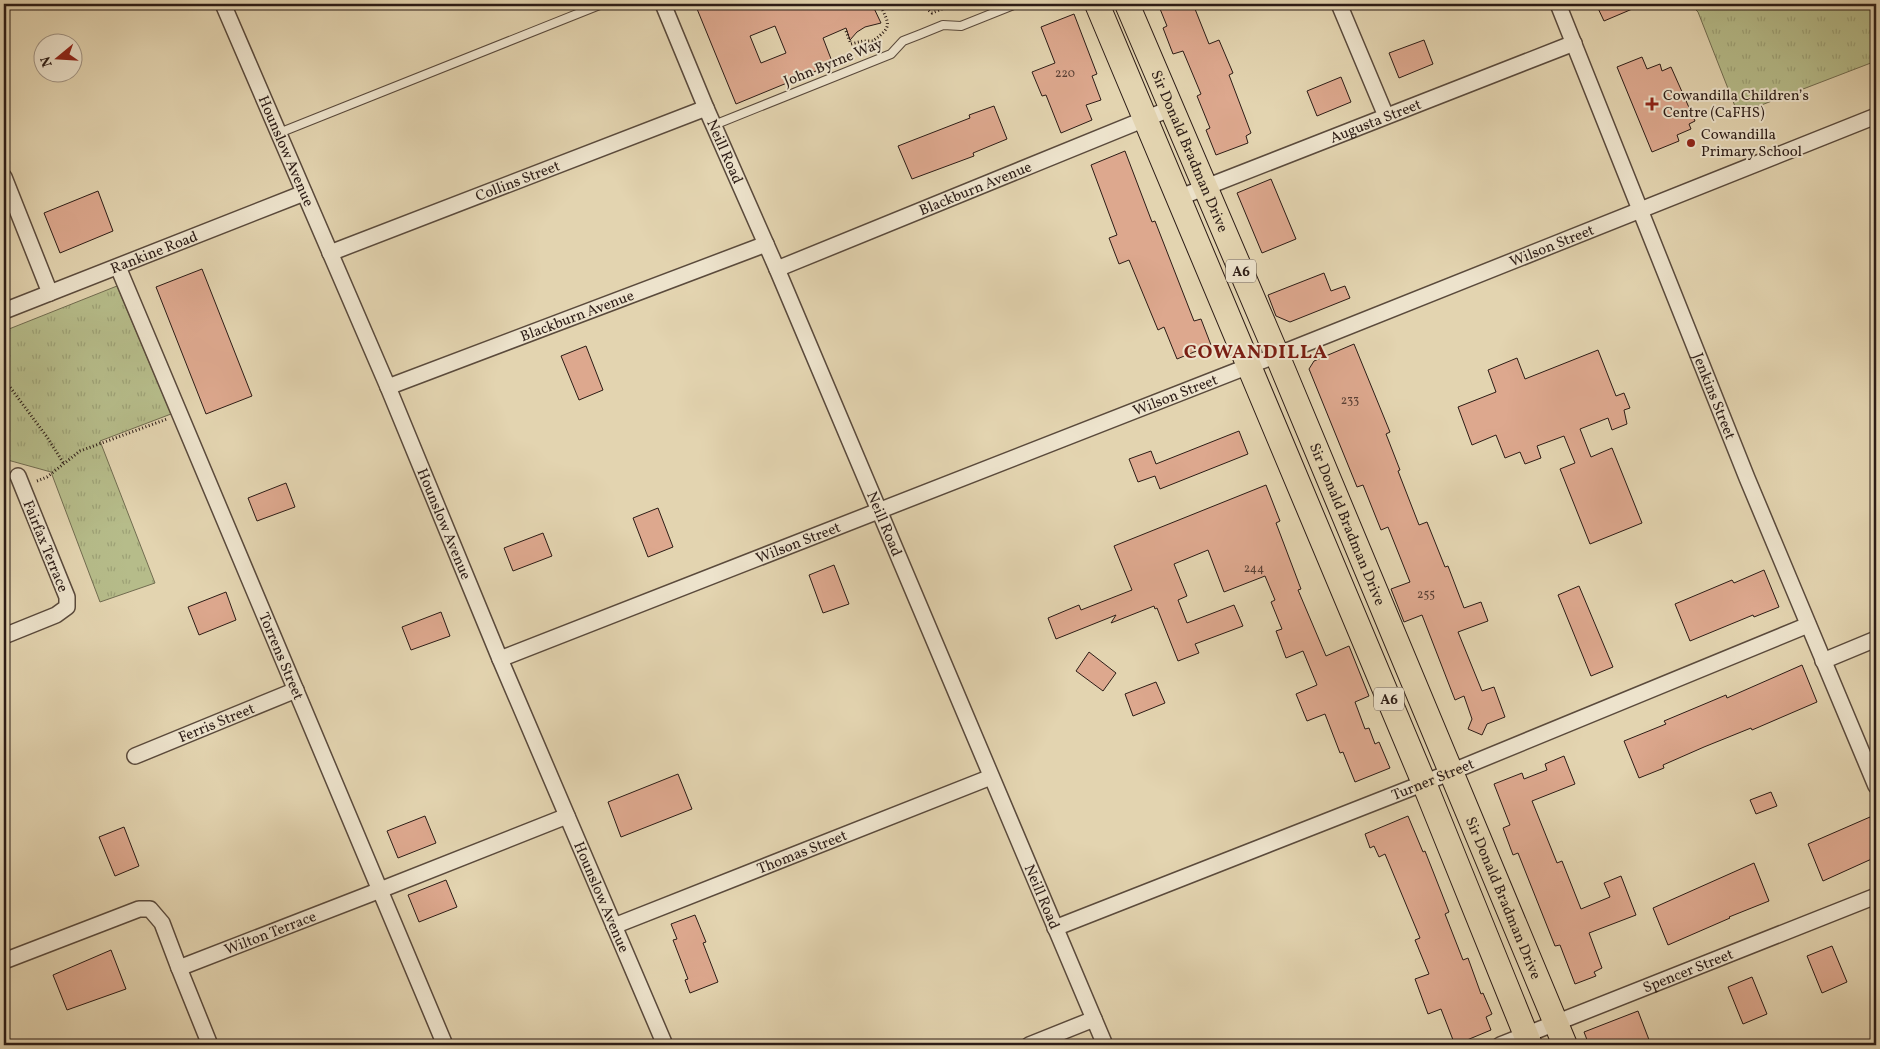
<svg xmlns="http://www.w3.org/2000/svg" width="1880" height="1049" font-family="Vollkorn,serif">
<defs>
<pattern id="park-tufts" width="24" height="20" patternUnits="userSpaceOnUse" patternTransform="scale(1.25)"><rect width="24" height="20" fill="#b6bc8a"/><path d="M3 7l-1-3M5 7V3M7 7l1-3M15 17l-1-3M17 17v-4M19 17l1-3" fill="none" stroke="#9da176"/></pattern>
</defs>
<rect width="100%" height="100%" fill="#e3d4b0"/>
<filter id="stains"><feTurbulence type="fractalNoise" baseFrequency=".004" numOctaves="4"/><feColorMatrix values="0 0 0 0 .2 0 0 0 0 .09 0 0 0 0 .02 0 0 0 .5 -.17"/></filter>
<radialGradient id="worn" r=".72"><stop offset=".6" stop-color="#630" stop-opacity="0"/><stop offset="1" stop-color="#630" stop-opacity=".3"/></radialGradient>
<path fill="url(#park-tufts)" stroke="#716c50" d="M1690,4H1876V61L1738,114L1698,12Z
M117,286L171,414L100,441L155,583L100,602L51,472L4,459V331Z"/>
<path fill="#dda88e" stroke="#2c1c16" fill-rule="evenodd" d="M695,4H872L881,23L865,27L857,32L850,40L846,28L823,38L833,64L736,104ZM775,26L786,53L761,63L750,36Z
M1158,4H1193L1209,44L1219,40L1233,73L1229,75L1251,133L1246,136L1248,143L1216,155L1206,130L1210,128L1197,96L1201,94L1183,51L1173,54L1163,28L1167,26Z
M1596,4H1644L1604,21Z
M1074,14L1097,74L1092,76L1101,100L1086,105L1092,120L1061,133L1046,95L1042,96L1032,72L1055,63L1041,27Z
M1424,40L1433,64L1399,78L1389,53Z
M1642,57L1647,69L1660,64L1662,71L1671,67L1695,121L1689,124L1691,129L1677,135L1679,141L1652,152L1617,67Z
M1341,77L1351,102L1317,116L1307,91Z
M994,106L1007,139L973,153L974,156L912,179L898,146L970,118L969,115Z
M1125,151L1152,222L1155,221L1194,321L1201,319L1211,345L1177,359L1164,327L1158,330L1129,260L1119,264L1109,238L1117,235L1091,165Z
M1271,179L1296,239L1262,253L1237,193Z
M98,191L113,231L60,253L44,213Z
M202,269L252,396L206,414L156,287Z
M1324,273L1331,291L1345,286L1350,298L1290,322L1276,316L1268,295Z
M1354,344L1390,432L1386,434L1400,470L1398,471L1419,525L1427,522L1445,567L1448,566L1464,608L1481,602L1488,621L1458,632L1482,691L1494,687L1505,717L1487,724L1482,735L1468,729L1472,719L1464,696L1455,700L1422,615L1404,622L1391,589L1410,582L1388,527L1381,530L1363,485L1357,487L1309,369L1314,361Z
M586,346L603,390L579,400L561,356Z
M1598,350L1616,396L1624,393L1630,408L1624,410L1627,424L1612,430L1608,418L1580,429L1591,457L1612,448L1642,523L1590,544L1560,469L1575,463L1564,436L1537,446L1541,458L1525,464L1520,452L1505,458L1496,435L1472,445L1458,407L1496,392L1488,370L1517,358L1525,379Z
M1239,431L1248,454L1160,489L1155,476L1138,482L1129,459L1151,451L1156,464Z
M286,483L295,507L257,521L248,498Z
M1266,485L1280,521L1276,523L1301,589L1298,590L1326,656L1349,646L1369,696L1355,702L1365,729L1369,728L1375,744L1379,742L1390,768L1355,782L1343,752L1340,753L1325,714L1307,721L1296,694L1317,685L1303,651L1286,658L1276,631L1282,629L1271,602L1275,600L1265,576L1224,592L1208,550L1174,564L1187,596L1178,600L1187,623L1234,605L1243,626L1195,644L1199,653L1178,661L1157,608L1155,609L1154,606L1111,623L1116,615L1056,639L1048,618L1079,605L1081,610L1132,590L1114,546Z
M658,508L673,547L648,557L633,518Z
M543,533L552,556L513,571L504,548Z
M834,565L849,604L823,613L809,575Z
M1764,570L1779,607L1754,617L1753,615L1690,641L1675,604L1732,580L1734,583Z
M1579,586L1613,667L1591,676L1558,595Z
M226,592L236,620L199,635L188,607Z
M441,612L450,636L411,650L402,627Z
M1089,652L1116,673L1103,691L1076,671Z
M1802,665L1817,702L1752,730L1751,728L1704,747L1663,765L1664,768L1639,778L1624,741L1666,724L1664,721L1726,695L1727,698Z
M1156,682L1165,703L1133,716L1125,694Z
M1564,756L1575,784L1532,801L1557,863L1562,861L1581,909L1610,897L1604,883L1621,876L1636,915L1589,933L1602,968L1594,972L1596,976L1575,984L1560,945L1555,946L1518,853L1513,855L1503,828L1510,825L1494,784L1522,773L1524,779L1547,770L1545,764Z
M678,774L692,809L621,837L608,802Z
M1771,792L1777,806L1756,814L1750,800Z
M425,816L436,843L398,858L387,831Z
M1408,816L1423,852L1425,851L1449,912L1445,914L1463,960L1468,958L1481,994L1483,993L1492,1014L1486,1017L1491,1030L1455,1045L1441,1009L1428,1014L1415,979L1429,974L1415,940L1420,938L1385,854L1379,857L1374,846L1370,848L1365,834Z
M1870,817L1876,832V857L1823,881L1808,844Z
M124,827L139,866L115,876L99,837Z
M1754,863L1769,901L1729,917L1730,918L1668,945L1653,908Z
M446,880L457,907L419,922L408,895Z
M695,915L706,942L703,943L718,982L690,993L685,980L688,979L673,940L677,939L671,924Z
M1832,946L1847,982L1822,993L1807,956Z
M111,950L126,989L67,1010L53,975Z
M1752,977L1767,1014L1743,1024L1728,987Z
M1638,1011L1651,1045H1589L1584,1032Z"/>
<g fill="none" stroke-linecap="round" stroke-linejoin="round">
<g stroke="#5a4a3c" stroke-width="10">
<path id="lane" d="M714,125L891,54L903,41L921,34L943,25L961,26L1016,4
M279,133L602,4"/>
</g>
<g stroke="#5a4a3c" stroke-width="18">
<g id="street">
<path id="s1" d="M223,4L388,387L500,659L665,1045"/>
<path id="s2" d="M663,4L706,108L777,269L1105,1045"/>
<path d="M1339,4L1386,116"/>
<path id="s3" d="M1558,4L1747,478L1876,786"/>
<path d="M4,177L50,293"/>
<path id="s4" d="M1178,198L1574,43"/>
<path id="s5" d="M330,253L706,108"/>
<path id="s6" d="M118,267L445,1045"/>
<path id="s7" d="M777,269L1172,108"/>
<path id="s8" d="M4,311L304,193"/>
<path id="s9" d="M388,387L766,244"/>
<path d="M4,636L56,615L67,607V597L18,476"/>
<path id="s10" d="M500,659L1277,355L1876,116"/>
<path d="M1823,661L1876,639"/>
<path id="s11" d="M135,756L296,690"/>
<path id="s12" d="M614,926L991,777"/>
<path id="s13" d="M1055,928L1424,783L1808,625"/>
<path id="s14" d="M4,961L139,909H150L162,923L179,968L370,894L567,816"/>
<path d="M179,968L210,1045"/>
<path d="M1029,1045L1094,1019"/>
<path id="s15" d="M1500,1045L1876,896"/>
</g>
</g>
<g stroke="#2c1c16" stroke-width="26">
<g id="primary">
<path d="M1097,4L1424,783L1530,1045"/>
<path id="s16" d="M1127,4L1277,355L1565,1045"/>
</g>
</g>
<path stroke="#2c1c16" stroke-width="3" stroke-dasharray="1 2.5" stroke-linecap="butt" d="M927,4L928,10L932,13L954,4
M846,31L851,44L863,41H873
M876,49L873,41C893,26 889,25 880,4
M4,379L47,437L64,464
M37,481L47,477L80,451L167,419"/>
<use href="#lane" stroke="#ede3cc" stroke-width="8"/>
<use href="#street" stroke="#ede3cc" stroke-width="15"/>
<use href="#primary" stroke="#e3d4b0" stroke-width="24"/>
</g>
<g fill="#8f2418" stroke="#ede3cc" stroke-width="2">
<path d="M1649.5 96.5h5v5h5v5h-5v5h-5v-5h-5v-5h5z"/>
<circle cx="1691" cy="143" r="5"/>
</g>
<g text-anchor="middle" stroke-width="4" stroke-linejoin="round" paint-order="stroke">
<g font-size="12" fill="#583f34">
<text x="1065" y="77">220</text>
<text x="1350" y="404">233</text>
<text x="1254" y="572">244</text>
<text x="1426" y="598">255</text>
</g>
<g fill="#ede3cc" stroke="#66584d" stroke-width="1">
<rect x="1226" y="259.5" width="30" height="23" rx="4"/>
<rect x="1374" y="687.5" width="30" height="23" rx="4"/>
</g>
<g font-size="14" font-weight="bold" fill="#2c1c16">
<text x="1241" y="276">A6</text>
<text x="1389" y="704">A6</text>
</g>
<g font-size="15" fill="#2c1c16" stroke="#ede3cc">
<text transform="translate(833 62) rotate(-22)" y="5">John Byrne Way</text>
<text dy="5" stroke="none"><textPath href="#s4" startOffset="212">Augusta Street</textPath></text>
<text dy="5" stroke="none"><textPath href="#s1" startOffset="160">Hounslow Avenue</textPath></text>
<text dy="5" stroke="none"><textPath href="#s16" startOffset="160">Sir Donald Bradman Drive</textPath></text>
<text dy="5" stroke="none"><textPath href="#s2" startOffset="160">Neill Road</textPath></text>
<text dy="5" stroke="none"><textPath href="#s5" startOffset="201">Collins Street</textPath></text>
<text dy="5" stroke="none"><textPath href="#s7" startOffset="214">Blackburn Avenue</textPath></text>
<text dy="5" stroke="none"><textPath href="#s10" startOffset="1130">Wilson Street</textPath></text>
<text dy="5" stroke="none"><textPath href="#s8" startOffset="161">Rankine Road</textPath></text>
<text dy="5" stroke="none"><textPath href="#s9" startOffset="202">Blackburn Avenue</textPath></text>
<text dy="5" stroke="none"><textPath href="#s10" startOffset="725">Wilson Street</textPath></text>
<text dy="5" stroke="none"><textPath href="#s3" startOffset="422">Jenkins Street</textPath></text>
<text dy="5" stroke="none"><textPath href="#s1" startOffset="565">Hounslow Avenue</textPath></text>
<text dy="5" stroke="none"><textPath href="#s2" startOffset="565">Neill Road</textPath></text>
<text dy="5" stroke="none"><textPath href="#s16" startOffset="565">Sir Donald Bradman Drive</textPath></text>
<text dy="5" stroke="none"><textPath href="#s10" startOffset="320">Wilson Street</textPath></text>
<text transform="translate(46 546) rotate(68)" y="5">Fairfax Terrace</text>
<text dy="5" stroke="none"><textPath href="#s6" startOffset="422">Torrens Street</textPath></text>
<text dy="5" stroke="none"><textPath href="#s11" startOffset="88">Ferris Street</textPath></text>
<text dy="5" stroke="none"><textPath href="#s13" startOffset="406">Turner Street</textPath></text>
<text dy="5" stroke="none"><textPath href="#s12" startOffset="202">Thomas Street</textPath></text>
<text dy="5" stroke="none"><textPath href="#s2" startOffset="970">Neill Road</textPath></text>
<text dy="5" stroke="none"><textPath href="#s1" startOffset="970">Hounslow Avenue</textPath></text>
<text dy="5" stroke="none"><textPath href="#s16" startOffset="970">Sir Donald Bradman Drive</textPath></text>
<text dy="5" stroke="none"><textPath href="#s14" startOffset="320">Wilton Terrace</textPath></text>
<text dy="5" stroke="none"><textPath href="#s15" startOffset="202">Spencer Street</textPath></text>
</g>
<g font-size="15" fill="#2c1c16" stroke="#ede3cc" text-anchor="start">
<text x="1663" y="100">Cowandilla Children’s<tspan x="1663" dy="17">Centre (CaFHS)</tspan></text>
<text x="1701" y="139">Cowandilla<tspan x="1701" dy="17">Primary School</tspan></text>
</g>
<g font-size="20" font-weight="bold" letter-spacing="1" fill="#7a1f14" stroke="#ede3cc">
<text x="1256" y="358">COWANDILLA</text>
</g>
</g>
<rect width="1880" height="1049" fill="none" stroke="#e3d4b0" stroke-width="20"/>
<rect x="5" y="5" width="1870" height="1039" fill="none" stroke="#2c1c16" stroke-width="2.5"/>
<rect x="10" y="10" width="1860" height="1029" fill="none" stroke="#2c1c16"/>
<g transform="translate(58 58) rotate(252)"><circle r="24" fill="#ede3cc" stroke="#a09383"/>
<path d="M0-4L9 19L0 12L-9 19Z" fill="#8f2418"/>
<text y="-8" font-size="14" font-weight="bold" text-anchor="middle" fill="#2c1c16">N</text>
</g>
<rect width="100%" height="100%" filter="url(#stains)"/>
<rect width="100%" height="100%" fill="url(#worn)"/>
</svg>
